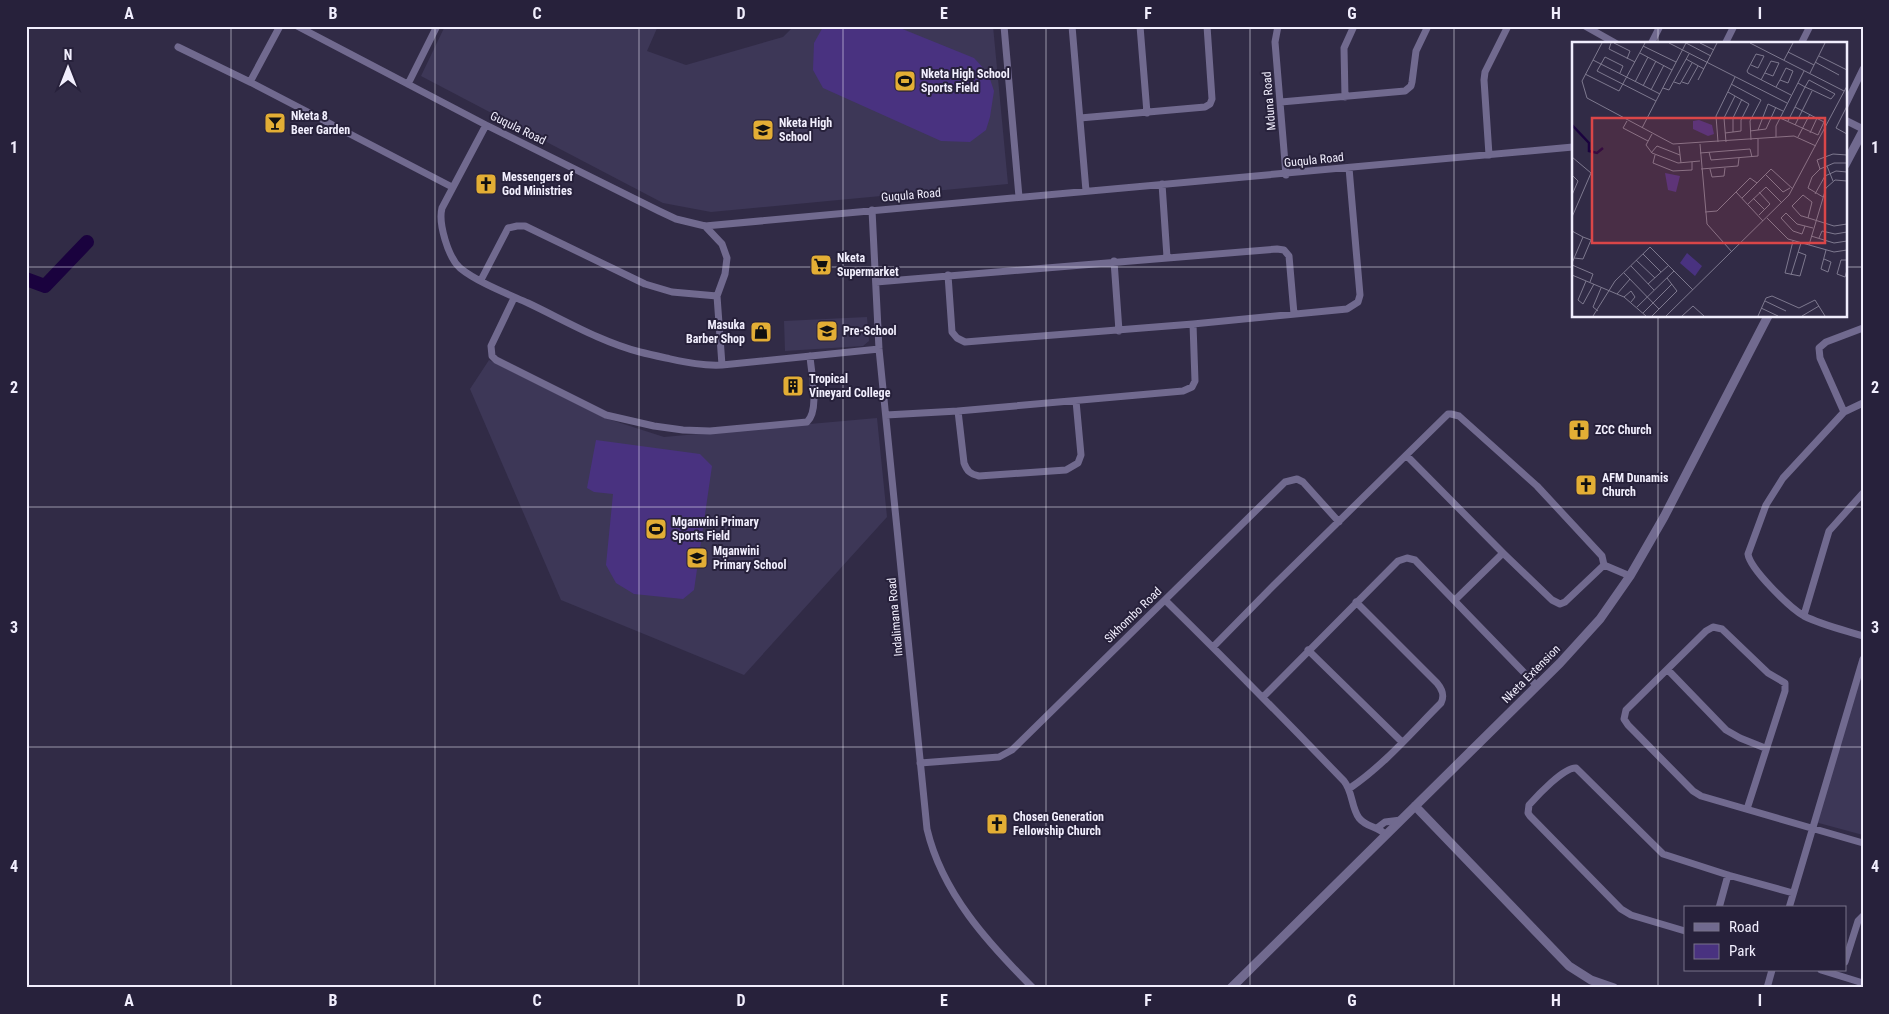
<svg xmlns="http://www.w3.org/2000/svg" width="1889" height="1014" font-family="'Roboto Condensed',sans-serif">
<rect width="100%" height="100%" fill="#312b46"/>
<path fill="#3d3757" d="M445,26H658L647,51L686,65L783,37L794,26H993L1008,184L711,212L663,203L421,76Z
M867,317L869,341L863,346L785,351L784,321Z
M489,360L605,418L664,437L877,418L887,517L744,675L561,600L470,389Z
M1863,670V835L1815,822Z"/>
<path fill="#493280" d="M895,26L974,58L988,73L994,91L990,117L986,130L970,142L941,141L823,88L813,70L814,43L823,27Z
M596,440L700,454L712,466L694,590L683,599L634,594L616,583L606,565L613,494L594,492L587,488Z"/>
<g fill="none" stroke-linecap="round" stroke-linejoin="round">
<path stroke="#1a023e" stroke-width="14" d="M26,279L45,286L87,242"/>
<path stroke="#716a8f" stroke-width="7" d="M280,26L250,82L452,187
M297,26L486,125L659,211L676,219L705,226L1573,147
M1004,26L1019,197
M1072,26L1086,191
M1140,26L1147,113
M1278,26L1275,42L1286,175
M1585,26L1617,44
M1651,44L1660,26
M1725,44L1734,26
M1801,44L1810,26
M178,47L250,82
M408,84L437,26
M1345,97L1344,48L1354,26
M1281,102L1405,91L1411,86L1412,82L1416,51L1428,26
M1845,106L1863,69
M1080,118L1205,107L1210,104L1212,99L1207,26
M1845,120L1863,129
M486,125L442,208C438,223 448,257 460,268C477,282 508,294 528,303C564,320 601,342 640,352C648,354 657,356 666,358C685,362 702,366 722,365L879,349
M1489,155L1484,80L1485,72L1508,26
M1162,184L1167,257
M872,210L879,349L927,829C942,893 988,943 1033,988
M705,226L722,244L727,258L725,274L717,296L722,365
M1114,261L1119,331
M948,275L952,332L957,338L965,342L1193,324L1347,309L1358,302L1360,295L1349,168
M481,280L508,228L517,226H525L645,284L672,292L717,296
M876,282L1277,249L1284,250L1289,256L1294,314
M514,298L491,346L492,356L496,360L606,415L654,426L683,430L710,431L807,422C820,410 811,373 810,356
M1863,403L1844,412L1783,478L1766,505L1748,554C1750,569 1790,608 1804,616C1822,625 1844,630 1863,636
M958,411L964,463C967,471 970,474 979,476L1066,470L1078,463L1081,455L1076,401
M1844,412L1820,358L1819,348L1826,342L1863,328
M886,415L958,411L1183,391L1192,387L1195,381L1193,324
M1407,456L1503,553L1552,600L1560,604L1565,602L1604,565
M1604,565L1630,576
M1165,600C1226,660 1285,720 1344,781C1353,792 1351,807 1359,818C1367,828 1378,826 1386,835
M1455,600L1503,553
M1804,615L1829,531L1863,493
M1213,647L1274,585L1448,414H1451L1459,416L1537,486L1602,556L1604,565
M1308,650L1402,742
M1668,670L1726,730L1740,738L1765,748
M1263,697L1398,561L1407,558L1415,560L1537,686
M920,763L999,757L1012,750L1285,482L1297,479L1303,482L1339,522
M1350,788C1384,765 1412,732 1441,703C1445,695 1442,689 1437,683L1356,602
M1747,809L1785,691V683L1768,673L1722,629L1713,627L1706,631L1626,710L1624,719L1628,725L1693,791L1701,796L1863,843
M1377,828L1385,822L1401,820
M1719,908L1728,875
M1789,908L1863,659
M1685,931L1631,915L1621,909L1530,816L1528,813L1529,805C1537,796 1564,767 1576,768L1663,854L1728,875L1793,893
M1845,962L1858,921L1863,916
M1821,970L1863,983
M1767,988L1772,970"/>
<path stroke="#716a8f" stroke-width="9" d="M1845,165L1863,131
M1415,806L1569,966L1591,980L1614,988
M1231,988L1560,663L1600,619L1630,576L1664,517L1768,316"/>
</g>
<path fill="none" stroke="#f1eefd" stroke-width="1" stroke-opacity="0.55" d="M231,26V988M435,26V988M639,26V988M843,26V988M1046,26V988M1250,26V988M1454,26V988M1658,26V44M26,267H1573M1845,267H1863M1658,316V988M26,507H1863M26,747H1863"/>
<defs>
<g id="stadium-square" transform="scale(1.125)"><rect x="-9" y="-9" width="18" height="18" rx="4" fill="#e3ae35" stroke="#27213b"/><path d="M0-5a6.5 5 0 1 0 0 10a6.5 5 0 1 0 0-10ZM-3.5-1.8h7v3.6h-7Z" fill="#111"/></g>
<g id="bar-square" transform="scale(1.125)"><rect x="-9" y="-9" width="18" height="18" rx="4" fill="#e3ae35" stroke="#27213b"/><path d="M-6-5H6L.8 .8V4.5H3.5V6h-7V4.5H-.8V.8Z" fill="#111"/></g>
<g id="school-square" transform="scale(1.125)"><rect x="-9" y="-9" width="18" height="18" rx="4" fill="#e3ae35" stroke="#27213b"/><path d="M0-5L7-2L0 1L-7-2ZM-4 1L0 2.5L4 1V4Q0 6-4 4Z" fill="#111"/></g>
<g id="church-square" transform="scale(1.125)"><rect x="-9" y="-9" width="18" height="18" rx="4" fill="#e3ae35" stroke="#27213b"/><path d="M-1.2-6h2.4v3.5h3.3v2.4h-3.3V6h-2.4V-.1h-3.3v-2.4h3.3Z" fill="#111"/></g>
<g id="supermarket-square" transform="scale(1.125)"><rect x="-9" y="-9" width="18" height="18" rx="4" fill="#e3ae35" stroke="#27213b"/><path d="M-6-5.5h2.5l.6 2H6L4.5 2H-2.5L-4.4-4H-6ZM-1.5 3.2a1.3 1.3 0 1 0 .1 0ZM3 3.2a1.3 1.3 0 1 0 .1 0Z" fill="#111"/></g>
<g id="shop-square" transform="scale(1.125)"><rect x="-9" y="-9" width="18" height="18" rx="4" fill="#e3ae35" stroke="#27213b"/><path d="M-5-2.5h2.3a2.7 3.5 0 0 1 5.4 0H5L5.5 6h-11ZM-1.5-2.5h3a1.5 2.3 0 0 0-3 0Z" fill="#111"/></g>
<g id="building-square" transform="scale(1.125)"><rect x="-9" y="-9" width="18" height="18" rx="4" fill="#e3ae35" stroke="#27213b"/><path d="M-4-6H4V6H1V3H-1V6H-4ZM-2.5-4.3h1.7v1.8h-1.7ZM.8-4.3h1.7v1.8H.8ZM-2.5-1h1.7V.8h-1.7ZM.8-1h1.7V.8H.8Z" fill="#111"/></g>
</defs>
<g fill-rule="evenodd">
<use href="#stadium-square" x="905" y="81"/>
<use href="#bar-square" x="275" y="123"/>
<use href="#school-square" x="763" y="130"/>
<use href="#church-square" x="486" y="184"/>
<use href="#supermarket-square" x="821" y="265"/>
<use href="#school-square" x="827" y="331"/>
<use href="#shop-square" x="761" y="332"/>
<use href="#building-square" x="793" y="386"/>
<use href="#church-square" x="1579" y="430"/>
<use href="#church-square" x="1586" y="485"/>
<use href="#stadium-square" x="656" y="529"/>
<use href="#school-square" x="697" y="558"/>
<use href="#church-square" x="997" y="824"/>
</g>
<g text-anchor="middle" stroke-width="4" stroke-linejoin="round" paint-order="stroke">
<g font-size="12" font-weight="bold" fill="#f1eefd" stroke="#27213b" text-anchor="start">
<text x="921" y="78">Nketa High School<tspan x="921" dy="14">Sports Field</tspan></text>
<text x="291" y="120">Nketa 8<tspan x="291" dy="14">Beer Garden</tspan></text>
<text x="779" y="127">Nketa High<tspan x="779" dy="14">School</tspan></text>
<text x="502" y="181">Messengers of<tspan x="502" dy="14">God Ministries</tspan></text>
<text x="837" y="262">Nketa<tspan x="837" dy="14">Supermarket</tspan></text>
<text x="745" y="329" text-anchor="end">Masuka<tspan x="745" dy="14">Barber Shop</tspan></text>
<text x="843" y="335">Pre-School</text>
<text x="809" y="383">Tropical<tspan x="809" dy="14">Vineyard College</tspan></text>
<text x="1595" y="434">ZCC Church</text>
<text x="1602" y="482">AFM Dunamis<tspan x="1602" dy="14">Church</tspan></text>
<text x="672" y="526">Mganwini Primary<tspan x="672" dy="14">Sports Field</tspan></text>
<text x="713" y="555">Mganwini<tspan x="713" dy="14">Primary School</tspan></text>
<text x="1013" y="821">Chosen Generation<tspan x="1013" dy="14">Fellowship Church</tspan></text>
</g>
<g font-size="12" fill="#f1eefd" stroke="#27213b">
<text transform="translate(1269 101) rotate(-95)" y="4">Mduna Road</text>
<text transform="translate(518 128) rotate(26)" y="4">Guqula Road</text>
<text transform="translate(1314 160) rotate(-6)" y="4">Guqula Road</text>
<text transform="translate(911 195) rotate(-5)" y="4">Guqula Road</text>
<text transform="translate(1133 615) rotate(-44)" y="4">Sikhombo Road</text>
<text transform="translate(895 617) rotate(-95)" y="4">Indalimana Road</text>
<text transform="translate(1531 674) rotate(-45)" y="4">Nketa Extension</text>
</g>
</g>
<g transform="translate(1572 42)">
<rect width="275" height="275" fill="#312b46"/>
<path d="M127,78L140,83L142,92L136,94L121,87V79ZM93,131L108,134L104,150L96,148ZM115,211L130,224L123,234L108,221Z" fill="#493280"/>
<path fill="none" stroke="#1a023e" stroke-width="2.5" d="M0,83L17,101V109L25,111L31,106"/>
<path fill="none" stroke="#7e798f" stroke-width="1" d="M30,1L10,39L15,56L101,102L222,94L244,104M39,1L37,7L63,20M42,1L58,9L55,17M97,1L215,61M114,1L139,14M128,1L142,8M178,1L272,49M71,4L104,20M216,10L242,23M68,11L100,28M247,14L275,28M114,17L132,27M21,18L88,52M212,18L221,1M243,20L267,33M179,23L186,26L192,14L184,12L175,29L176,31L219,53M48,31L51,24L33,15L25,29L84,59M238,31L253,1M13,32L47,49L73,1M126,38L145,1M189,38L199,19L207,21L201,34L193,31M63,40L76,15M102,40L108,42L120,21M110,40L116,42L126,24M159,42L189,58L178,79L179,98M71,44L84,19M204,45L208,38L214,26L221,29L216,41L208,38M91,46L97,48L117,12M79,48L92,23M275,64L264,86L275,92M208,76L246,93L252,80L223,65M55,79L51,86L76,99M216,79L233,45L237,38L263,52L259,57L240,48L233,45L226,41M223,83L240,49M70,86L114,1M186,88L196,62L211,69M178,89L194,87L204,65M161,90V76L170,57M153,91L169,89V78L177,62L156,50M238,91L245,76M80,92L74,103L80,111L106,121L128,119M204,95V84L232,29M226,95L238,72M146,100L144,74L163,35M154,100L152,76L163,54M128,102L135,182L160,210M107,104L109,121M137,110L139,118L186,114V97M79,111L85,104L108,113M128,111L178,107L180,115M83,113L81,121L101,129L120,128V120M0,115L19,131L0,175M255,124L261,139M129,127L166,124L167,116M138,127L140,135L152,134L153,126M248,127L245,118L261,112L275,113M0,133L6,139L0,153M194,133L211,150L218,146M164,150L191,179M243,152L253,134L264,129L275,130M251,155L236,146L240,135L248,127L262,121H275M170,156L199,127L221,147M181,156L193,168M176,162L194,145L210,161M133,170L145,169L178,136L185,141M187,173L198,162L187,150M195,176L216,197L262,210L275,208M236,176L240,160L231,153L220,164L229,174H230L262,184L275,182M233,184L230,192L221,189L209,176L214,171L225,182L241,186M0,189L11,195L0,221M239,194L262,201L275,199M247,196L250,189L263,192L275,190M221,199L213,231L228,234L234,213L226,210M237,203L254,146L263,138L275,139M71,212L89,230M2,216L11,217L19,198L11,195M252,217L259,220L256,230L249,227L254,208M64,218L83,236M275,218H269L265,232L273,235L275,228M0,223L21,232L18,240M59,224L82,248M52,231L87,267M0,233L52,255L74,274M219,233L229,201M14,239L6,258L11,262L22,242M76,242L97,223M45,252L58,237M52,255L59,249L63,255L59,260M193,259L214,269M65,265L102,229M189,266L206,274M26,269L21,265L29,246M71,271L100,242M21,274L43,239L78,205L121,248M80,274L105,249L95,236M94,274L217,153L275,44M110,274L121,264L132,274M186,274L194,256L200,254L227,266L243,258L253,274M230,274L247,264"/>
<path fill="#da4648" fill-opacity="0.15" stroke="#da4648" stroke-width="2.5" d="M20,76H253V201H20Z"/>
<rect width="275" height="275" fill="none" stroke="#f1eefd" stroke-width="2.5"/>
</g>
<rect width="1889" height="1014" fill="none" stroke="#27213b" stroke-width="55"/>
<rect x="1684" y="906" width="162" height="65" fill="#27213b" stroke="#787389"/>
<rect x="1694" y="923" width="25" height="8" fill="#716a8f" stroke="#787389"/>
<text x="1729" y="932" font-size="15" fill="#f1eefd">Road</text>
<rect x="1694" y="944" width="25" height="15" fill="#493280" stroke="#787389"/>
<text x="1729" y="956" font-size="15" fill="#f1eefd">Park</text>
<g transform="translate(68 68)" stroke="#27213b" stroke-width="4" paint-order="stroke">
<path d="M0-4L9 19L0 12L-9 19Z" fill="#f1eefd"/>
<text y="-8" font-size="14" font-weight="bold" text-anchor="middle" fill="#f1eefd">N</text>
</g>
<rect x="28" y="28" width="1834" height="958" fill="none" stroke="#f1eefd" stroke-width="2"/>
<g font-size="16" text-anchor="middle" font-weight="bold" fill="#f1eefd">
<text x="129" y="19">A</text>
<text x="333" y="19">B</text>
<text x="537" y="19">C</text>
<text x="741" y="19">D</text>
<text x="944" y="19">E</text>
<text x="1148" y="19">F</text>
<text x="1352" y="19">G</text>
<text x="1556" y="19">H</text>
<text x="1760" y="19">I</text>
<text x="14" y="153">1</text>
<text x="1875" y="153">1</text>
<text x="14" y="393">2</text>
<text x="1875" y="393">2</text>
<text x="14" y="633">3</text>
<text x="1875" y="633">3</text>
<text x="14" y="872">4</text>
<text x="1875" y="872">4</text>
<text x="129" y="1006">A</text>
<text x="333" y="1006">B</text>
<text x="537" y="1006">C</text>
<text x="741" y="1006">D</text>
<text x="944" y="1006">E</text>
<text x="1148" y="1006">F</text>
<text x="1352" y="1006">G</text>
<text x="1556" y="1006">H</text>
<text x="1760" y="1006">I</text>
</g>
</svg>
